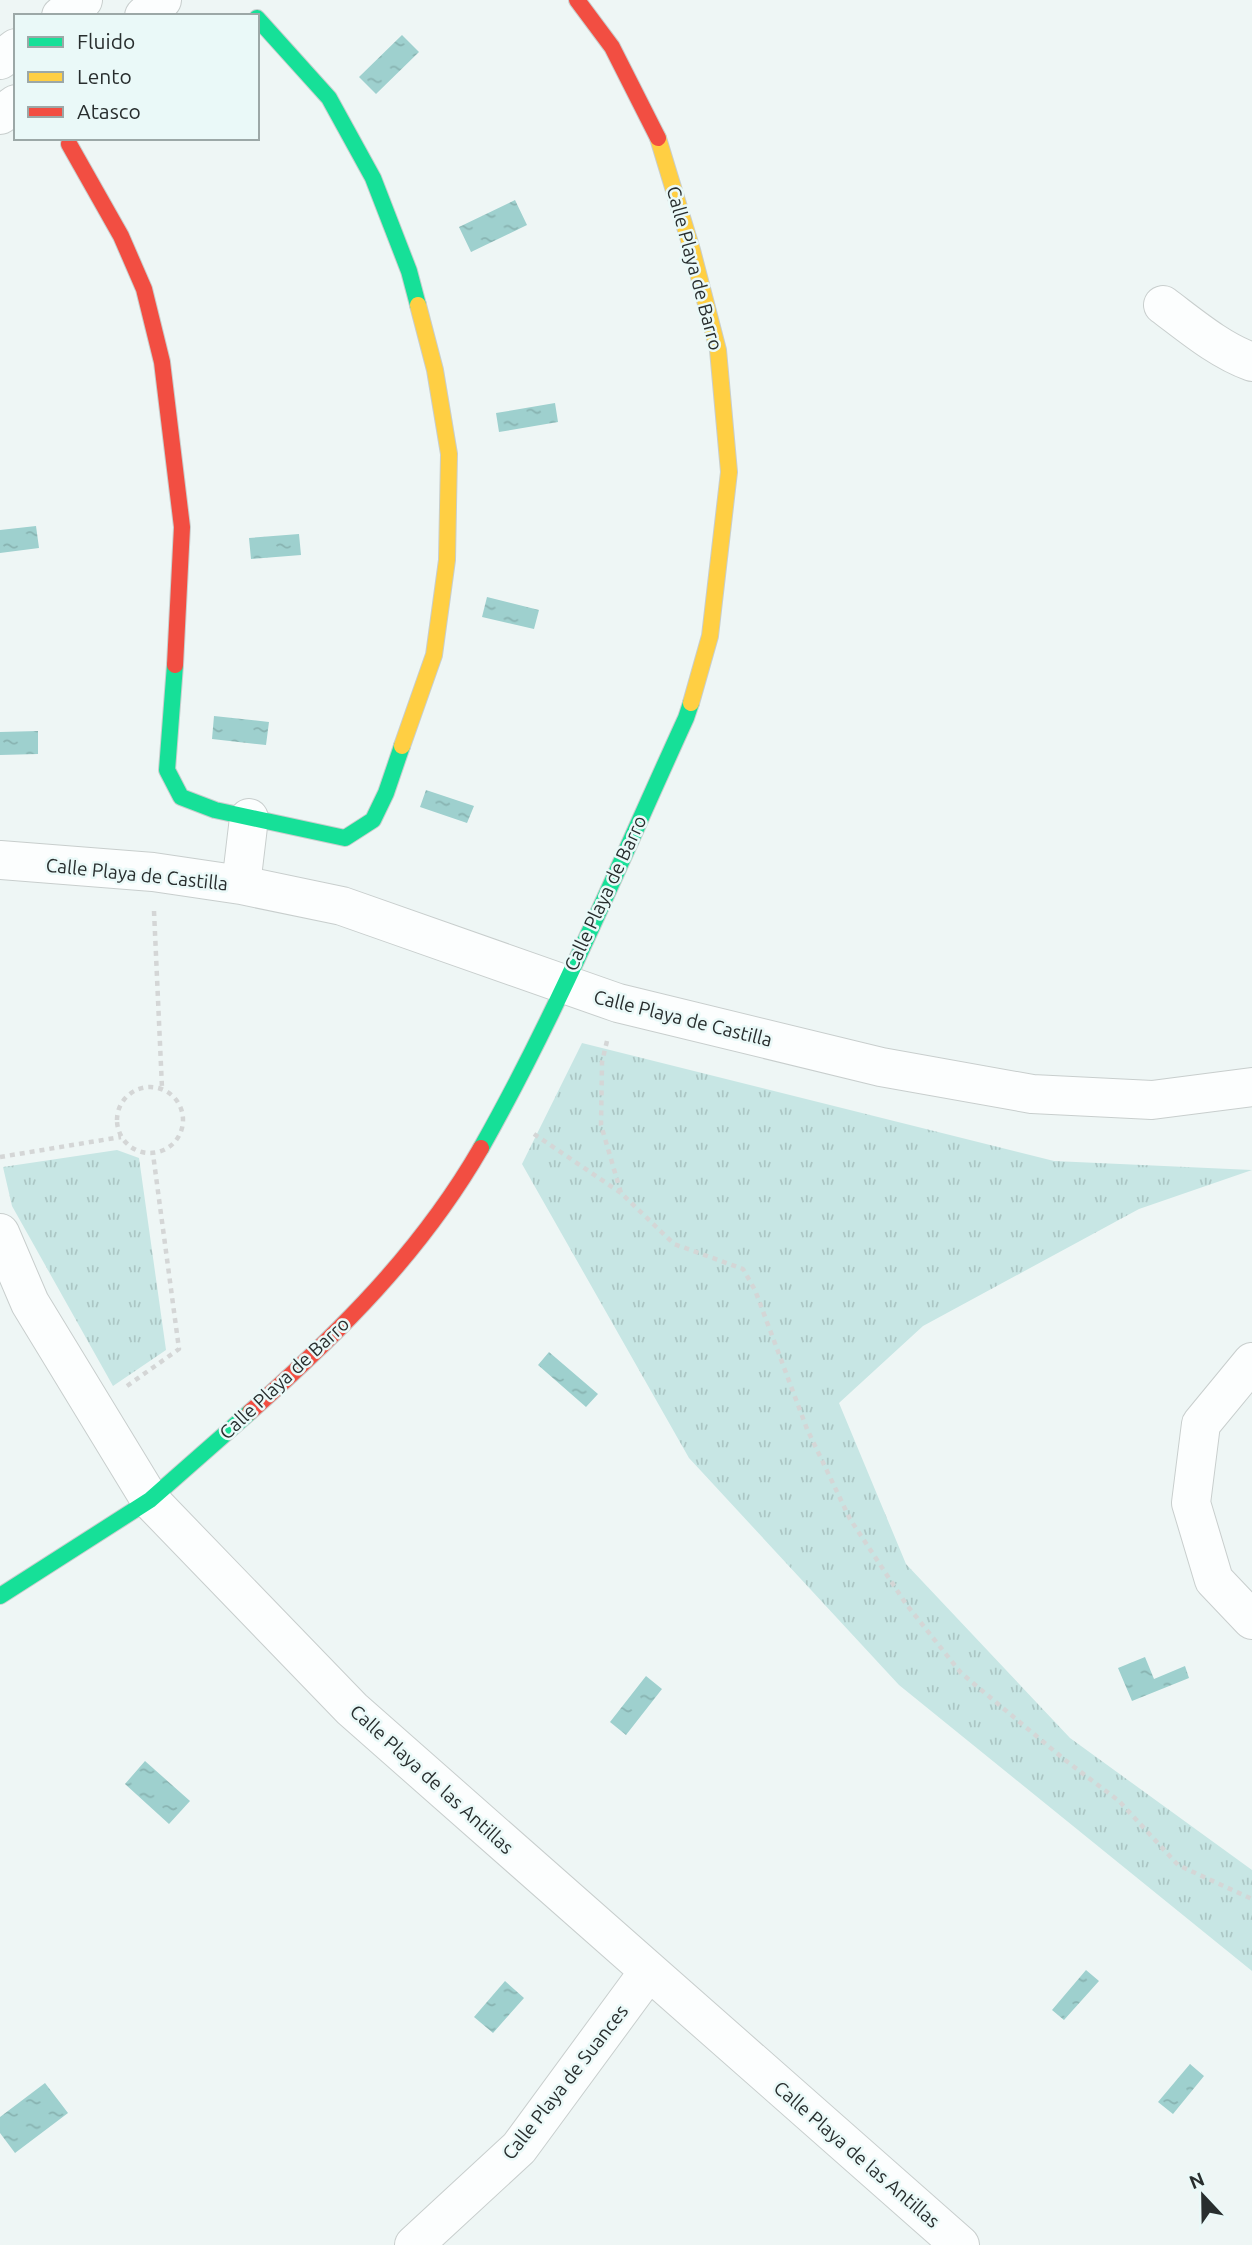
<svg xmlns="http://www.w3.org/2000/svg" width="1252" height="2245" font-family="Ubuntu,sans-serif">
<defs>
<pattern id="park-tufts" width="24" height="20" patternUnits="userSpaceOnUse" patternTransform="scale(1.75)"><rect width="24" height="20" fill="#c7e6e4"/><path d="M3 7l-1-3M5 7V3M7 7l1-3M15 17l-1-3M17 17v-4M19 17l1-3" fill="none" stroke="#abc6c4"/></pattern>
<pattern id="water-ripples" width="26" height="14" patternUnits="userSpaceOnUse" patternTransform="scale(1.75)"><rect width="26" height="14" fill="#9ed0ce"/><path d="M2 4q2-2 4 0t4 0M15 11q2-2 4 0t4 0" fill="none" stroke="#88b3b1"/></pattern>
</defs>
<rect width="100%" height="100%" fill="#eef6f5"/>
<path fill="url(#park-tufts)" d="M582,1043L1054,1161L1252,1170L1139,1209L923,1326L839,1403L906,1564L1070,1738L1252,1870V1971L899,1685L689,1458L522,1164Z
M117,1150L139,1158L166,1350L113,1386L12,1206L3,1167Z"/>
<path fill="url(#water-ripples)" d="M402,35L419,52L376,94L359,77Z
M515,200L527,225L471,252L459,227Z
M555,403L558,422L499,432L496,413Z
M36,526L39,548L0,553V530Z
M299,534L301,555L251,559L249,538Z
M487,597L539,610L534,629L482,617Z
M214,716L269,722L266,745L212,739Z
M38,731V754L0,755V732Z
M426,790L474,806L467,823L420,807Z
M549,1352L598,1394L586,1407L538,1365Z
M1145,1657L1154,1679L1185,1666L1189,1678L1132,1701L1118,1668Z
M646,1676L662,1689L626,1735L610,1722Z
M145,1761L190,1801L169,1824L125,1784Z
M1086,1970L1099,1981L1064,2020L1052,2010Z
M505,1981L524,1998L493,2033L474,2017Z
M1190,2064L1204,2076L1173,2114L1158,2102Z
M45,2083L68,2113L15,2153L0,2133V2117Z"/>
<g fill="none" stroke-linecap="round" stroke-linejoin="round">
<g stroke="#c8cecd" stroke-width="40">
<path id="street" d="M61,16L83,0
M144,16L162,0
M0,60L16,48
M0,115L16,104
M1163,305C1191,326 1219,350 1252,362
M0,860L153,872L241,885L342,906L618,1003L881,1067L1032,1094L1152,1100L1252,1087
M241,885L249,818
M0,1233L30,1303L150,1500L352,1709L960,2245
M1252,1362L1201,1424L1191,1503L1214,1580L1252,1620
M414,2245L519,2148L649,1971"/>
</g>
<g stroke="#c8cecd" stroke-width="18">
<path id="fast" d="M257,18L329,98L373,178L409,271L418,305
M175,665L167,770L181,797L215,810L345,838L373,820L386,793L402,746
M481,1148C559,1010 620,862 686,718L691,703
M0,1596L150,1500L250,1412"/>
</g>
<g stroke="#c8cecd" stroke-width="18">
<path id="slow" d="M658,138L692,250L718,350L729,472L710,636L691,703
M402,746L434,655L447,560L449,454L435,370L418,305"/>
</g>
<g stroke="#c8cecd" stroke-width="18">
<path id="jam" d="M577,0L612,47L658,138
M69,144L121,236L144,289L162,362L182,527L175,665
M250,1412C339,1333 421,1252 481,1148"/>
</g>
<path stroke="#d4d6d6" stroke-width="4.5" stroke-dasharray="5 5" stroke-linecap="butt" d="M154,911L162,1088
M607,1041L602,1062L601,1125L621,1193L674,1244L743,1269L755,1290L807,1429L850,1519L906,1604L961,1673L1065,1760L1119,1801L1178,1865L1252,1899
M117 1120a33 33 0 1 1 66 0a33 33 0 1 1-66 0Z
M534,1134L621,1193
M0,1157L121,1137
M127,1386L179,1349L153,1154"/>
<use href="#street" stroke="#fcfefe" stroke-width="38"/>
<use href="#fast" stroke="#16e098" stroke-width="16"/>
<use href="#slow" stroke="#ffcf43" stroke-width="16"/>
<use href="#jam" stroke="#f24e42" stroke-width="16"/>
</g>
<g text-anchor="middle" stroke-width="5" stroke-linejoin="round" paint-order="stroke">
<g font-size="19" fill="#282e2e" stroke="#eaf9f8">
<text transform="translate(695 268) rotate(75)" y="7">Calle Playa de Barro</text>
<text transform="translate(137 874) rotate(6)" y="7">Calle Playa de Castilla</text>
<text transform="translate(605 893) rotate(-65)" y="7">Calle Playa de Barro</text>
<text transform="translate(683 1018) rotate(14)" y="7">Calle Playa de Castilla</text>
<text transform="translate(284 1378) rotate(-43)" y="7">Calle Playa de Barro</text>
<text transform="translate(432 1779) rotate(42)" y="7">Calle Playa de las Antillas</text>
<text transform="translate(565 2082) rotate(-52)" y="7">Calle Playa de Suances</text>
<text transform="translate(857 2154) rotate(41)" y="7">Calle Playa de las Antillas</text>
</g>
</g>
<rect x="14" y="14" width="245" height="126" fill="#eaf9f8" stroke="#9ca8a7" stroke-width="2"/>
<rect x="28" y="37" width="35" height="10" fill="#16e098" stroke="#9ca8a7" stroke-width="2"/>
<text x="77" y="49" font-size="21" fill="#282e2e">Fluido</text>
<rect x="28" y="72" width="35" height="10" fill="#ffcf43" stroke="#9ca8a7" stroke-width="2"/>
<text x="77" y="84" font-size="21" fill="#282e2e">Lento</text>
<rect x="28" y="107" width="35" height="10" fill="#f24e42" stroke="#9ca8a7" stroke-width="2"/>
<text x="77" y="119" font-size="21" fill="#282e2e">Atasco</text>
<g transform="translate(1203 2196) rotate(338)" stroke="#eaf9f8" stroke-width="5" paint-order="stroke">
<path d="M0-5L12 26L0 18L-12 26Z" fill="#282e2e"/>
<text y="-10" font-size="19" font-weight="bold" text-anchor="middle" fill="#282e2e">N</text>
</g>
</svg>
